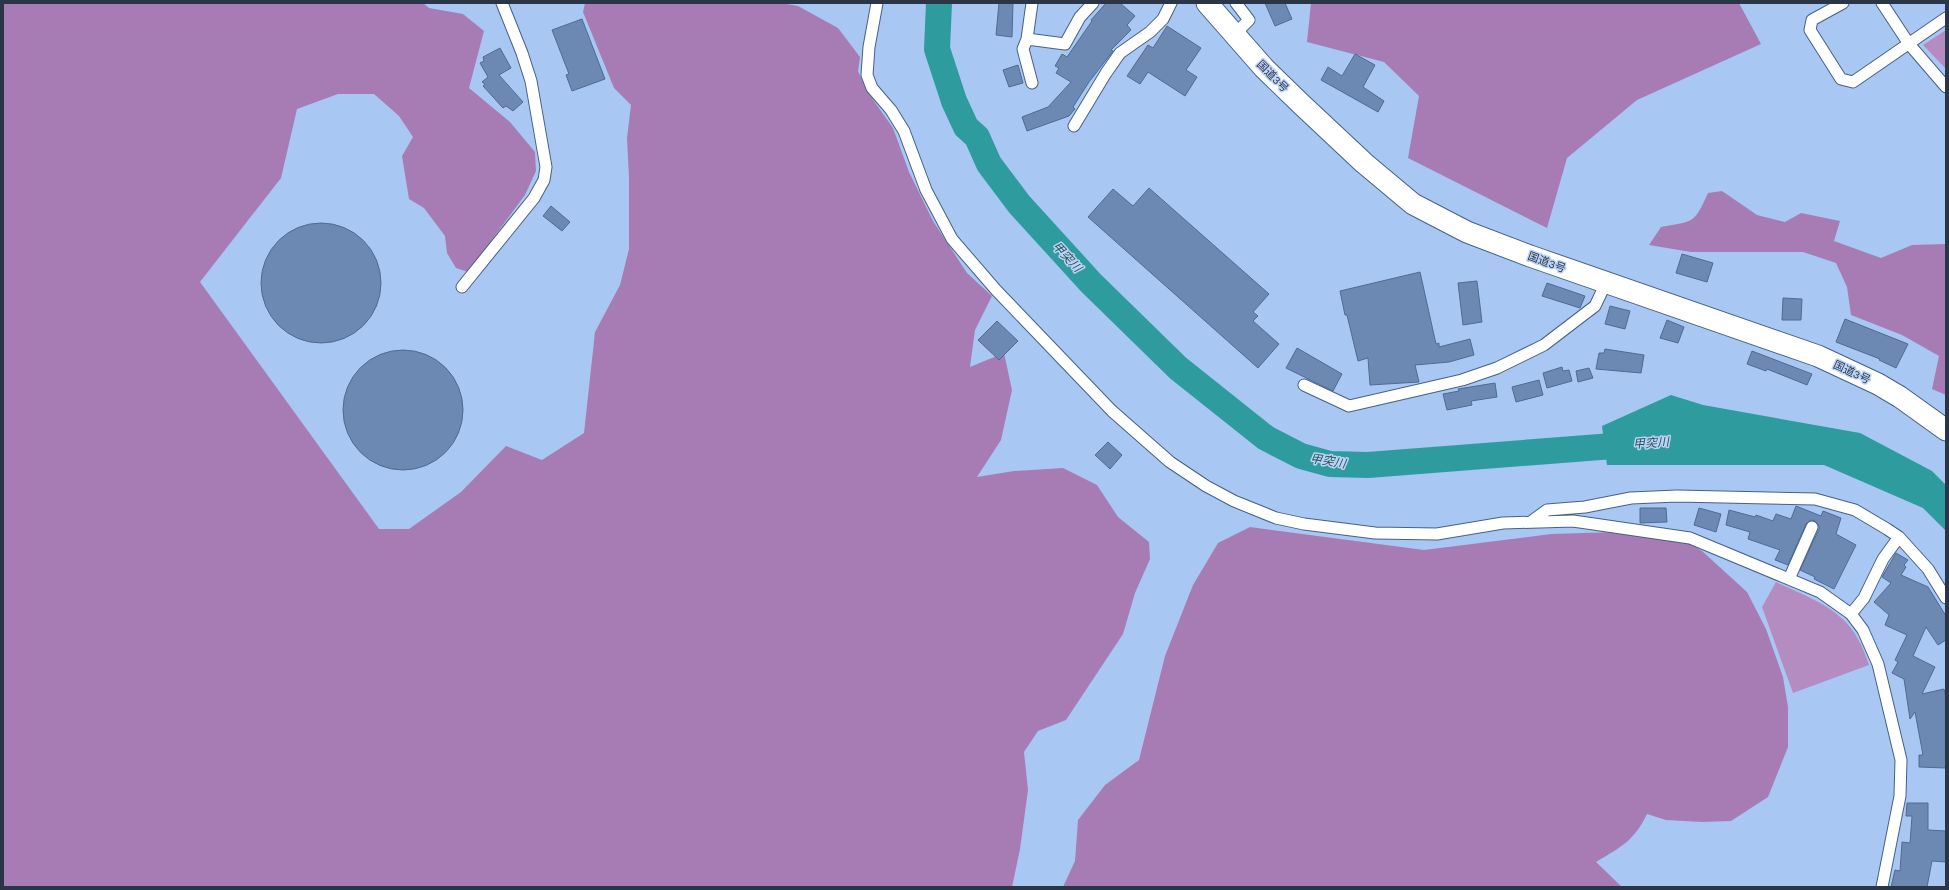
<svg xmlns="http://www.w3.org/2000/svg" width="1949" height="890" font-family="Karla,'Noto Sans JP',sans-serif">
<rect width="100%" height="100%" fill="#a8c7f3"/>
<path fill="#b58cc2" d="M1946,30V69L1923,45Z
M1776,582C1806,596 1842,608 1858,639C1863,647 1866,657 1869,665L1793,693L1762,607Z"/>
<path fill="#a77cb4" d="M3,3H423L429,8L463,14L484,31L469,88L510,122L535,152L536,171L525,195L468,272L456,268L447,253L445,236L424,208L409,199L402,156L413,137L399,116L374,94H338L297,109L281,178L200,282L379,529H409L461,492L506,446L542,460L584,433L595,332L620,285L629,249V178L627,138L631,105L614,88L583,12L585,3H781L798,6L838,28L860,57L858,71L867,91L893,128L909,172L933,221L967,273L992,296L975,330L970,367L1004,353L1012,390L1001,440L977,477L1014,471L1063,468L1097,485L1118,517L1149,542L1150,559L1135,593L1123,634L1066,720L1038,731L1024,752L1028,790L1020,849L1012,887H3Z
M1311,3H1739L1761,44L1637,100L1567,158L1547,228L1408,158L1419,96L1384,62L1307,42Z
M1722,191L1757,215L1785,222L1801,213L1840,221L1834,241L1881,258L1912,245L1946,244V395L1932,389L1939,356L1902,335L1851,315L1847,287L1836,263L1803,252H1691L1649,245L1661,227C1694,221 1694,224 1708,193Z
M1250,527L1424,550L1551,534L1616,532L1674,534L1702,551L1747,592L1766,629L1783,677L1788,707V747L1768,797L1731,821L1702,822L1666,820L1647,814C1634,841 1621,847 1596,862L1622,887H1063L1075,861L1078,820L1105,785L1139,760L1165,656L1193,585L1218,543Z"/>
<path fill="#2e9b9e" d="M1671,395L1703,405L1860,433L1932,471L1946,485V531L1923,508L1824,465H1607L1602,426Z"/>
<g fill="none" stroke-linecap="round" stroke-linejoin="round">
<path stroke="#2e9b9e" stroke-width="26" d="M939,3L937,49L954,101L966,127L977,137L989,164L1019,204L1091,283L1178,368L1266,438L1301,456L1330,464L1368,465L1639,444"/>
</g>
<path fill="#6c89b3" stroke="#4f6b93" d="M999,3H1013L1012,37L996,35Z
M1106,3H1120L1135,16L1127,25L1131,30L1111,50L1113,51L1089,82L1073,107L1075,109L1069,116L1027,131L1022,117L1048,107L1071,82L1056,73L1059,68L1055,66L1062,54L1067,57L1092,21L1091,20Z
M1265,3H1285L1292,19L1275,26Z
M582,19L605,79L572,91L566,75L569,74L552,30Z
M1167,26L1201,48L1186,70L1197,77L1185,96L1148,72L1140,84L1127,76L1148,45L1153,48Z
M500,48L511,68L499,75L523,102L513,111L506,106L503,108L483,86L485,84L482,82L488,77L480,63L484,61L483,57Z
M1355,54L1375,65L1363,87L1384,101L1378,112L1321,80L1328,67L1342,76Z
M1018,65L1023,83L1009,87L1003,70Z
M1149,188L1269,294L1253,312L1258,316L1253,321L1279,344L1258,368L1088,217L1113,189L1133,206Z
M551,206L570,222L562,231L543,216Z
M261 283a60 60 0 1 1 120 0a60 60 0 1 1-120 0Z
M1682,254L1713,263L1707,282L1676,273Z
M1420,272L1436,344L1439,343V347L1470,339L1474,355L1449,362L1415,365L1419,382L1370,385L1368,358L1358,361L1347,315H1345L1340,291Z
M1477,281L1482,322L1463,325L1458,283Z
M1547,283L1585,296L1580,308L1542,296Z
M1783,298L1802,299L1801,320H1782Z
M1610,306L1630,311L1625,329L1605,324Z
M1845,319L1908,344L1896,368L1879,360L1880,359L1836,342Z
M1667,320L1684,327L1678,343L1660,338Z
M997,321L1018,341L999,360L978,340Z
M1297,348L1342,374L1333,391L1286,368Z
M1605,349L1644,355L1641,373L1596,369L1599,353H1604Z
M343 410a60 60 0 1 1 120 0a60 60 0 1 1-120 0Z
M1752,351L1812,374L1807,385L1767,369L1766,371L1747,364Z
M1562,367L1563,371L1569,370L1572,381L1547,388L1543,373Z
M1589,368L1593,378L1578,382L1576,371Z
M1539,380L1543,395L1516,402L1512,387Z
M1495,383L1497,397L1471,401L1472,405L1447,410L1443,394L1459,391L1458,389Z
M1108,442L1122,455L1110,469L1095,455Z
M1796,506L1821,516L1823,511L1841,518L1836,534L1856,545L1834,589L1814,579L1815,577L1800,570L1819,529V526L1815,521L1811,520L1806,524L1788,565L1775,560L1780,550L1748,539L1750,532L1726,525L1729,510L1755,517L1756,515L1773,521L1776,514L1791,519Z
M1640,508H1666L1667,522L1640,523Z
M1699,508L1721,514L1716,532L1694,525Z
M1896,553L1908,560L1904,565L1906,567L1901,575L1928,587L1946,616V640L1938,645L1926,627L1913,656L1935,667L1922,694L1944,689L1946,698V768L1919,767V755H1923L1915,712L1910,719L1904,679L1892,673L1898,662L1895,660L1907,635L1885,625L1889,615L1874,602L1891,583L1882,577Z
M1907,803H1928V830L1946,831V862L1932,861L1927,887H1891L1895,870L1900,871L1902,842L1910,843L1912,816H1906Z"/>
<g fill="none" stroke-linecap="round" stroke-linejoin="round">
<g stroke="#466188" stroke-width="13">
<path id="street" d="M877,3L869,47L867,75L872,88L891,110L904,131L926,190L952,239L996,290L1112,411L1170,462L1206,486L1234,501L1276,518L1304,524L1375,533L1437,534L1503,523L1573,521L1690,538L1820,592L1851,614L1863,630L1878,664L1901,760L1900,796L1882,887
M1032,3L1027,39L1065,44L1080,17L1093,3
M1843,3L1812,20L1810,30L1841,79L1853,82L1946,18
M1882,3L1909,44L1946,87
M1234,35L1249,20L1236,3
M1027,39L1023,49L1032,83
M1074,126L1106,73L1120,53L1150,32L1163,19L1171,3
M462,287L534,198L544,180L546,167L531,81L522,53L502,3
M1304,385L1349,406L1462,380L1497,368L1544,345L1595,306L1606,283
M1532,521L1547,510L1585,507L1631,498L1677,496L1815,499L1855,510L1887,529L1899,537L1928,569L1946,598
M1789,579L1812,527
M1851,614L1864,598L1883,559L1899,537"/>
</g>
<g stroke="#466188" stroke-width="23">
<path id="highway" d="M1207,3L1264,68L1300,103L1364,163L1413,204L1467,232L1530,256L1818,356L1878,384L1900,397L1946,430"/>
</g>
<use href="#street" stroke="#fff" stroke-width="11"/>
<use href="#highway" stroke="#fff" stroke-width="21"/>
</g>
<g text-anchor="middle" stroke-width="3" stroke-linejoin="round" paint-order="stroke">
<g font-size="11" fill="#2a3648" stroke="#bbd3f8">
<text transform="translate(1273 76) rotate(45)" y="4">国道3号</text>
<text transform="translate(1547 262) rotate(20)" y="4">国道3号</text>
<text transform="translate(1852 372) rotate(25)" y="4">国道3号</text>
</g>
<g font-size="12" font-style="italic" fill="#295657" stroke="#bbd3f8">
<text transform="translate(1067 257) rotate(47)" y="4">甲突川</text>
<text transform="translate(1651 443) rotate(-4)" y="4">甲突川</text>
<text transform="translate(1328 461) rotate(9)" y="4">甲突川</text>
</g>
</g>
<rect width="1949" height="890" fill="none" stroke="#2a3648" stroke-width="8"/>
</svg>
